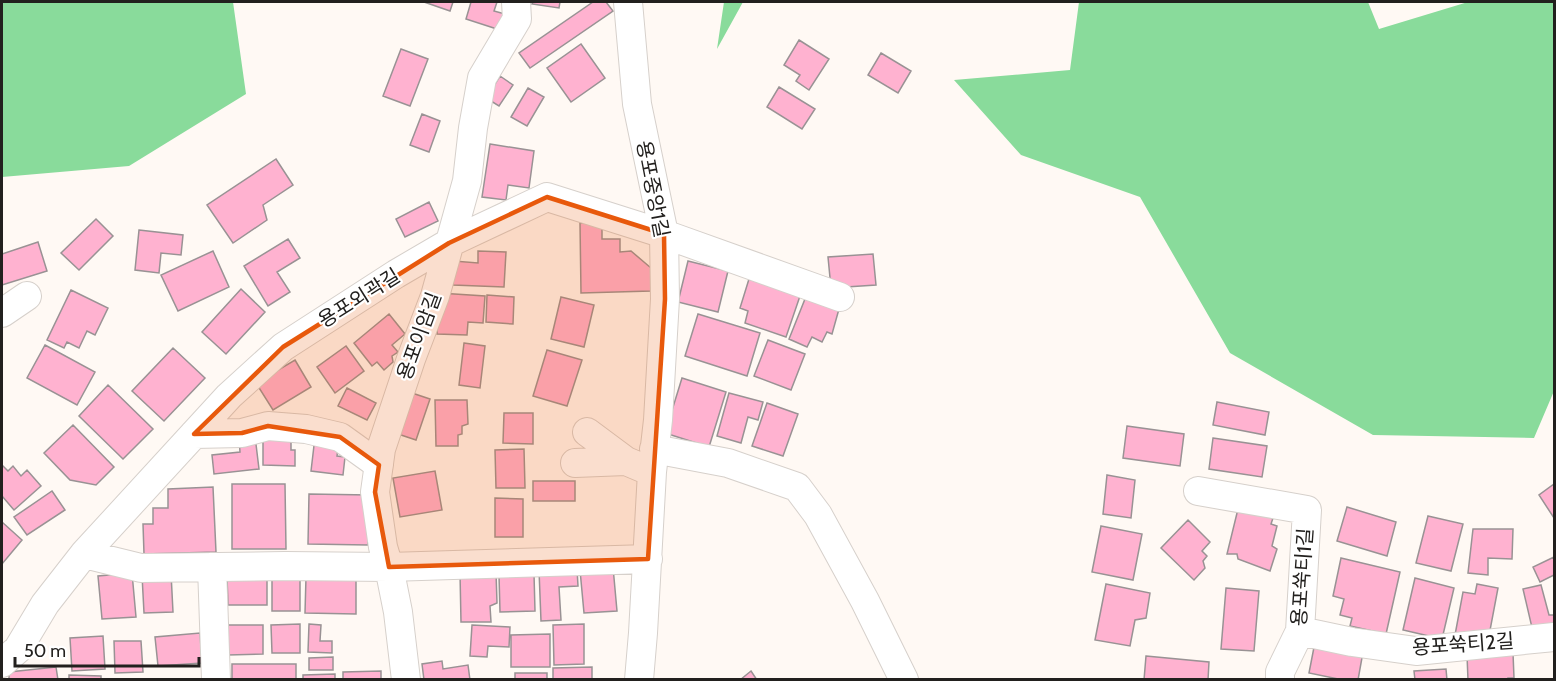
<svg xmlns="http://www.w3.org/2000/svg" width="1556" height="681" font-family="Cabin,'Noto Sans KR',sans-serif">
<rect width="100%" height="100%" fill="#fff9f4"/>
<path fill="#89db9b" d="M2,2H233L246,94L129,166L2,177Z
M724,2H743L717,49Z
M1079,2H1368L1379,29L1468,2H1554V391L1534,438L1373,435L1230,353L1140,197L1021,155L954,80L1070,70Z"/>
<path fill="#ffb2d0" stroke="#999294" stroke-width="1.5" d="M424,2H453L450,11Z
M471,2H497L494,11L505,14L500,30L466,19Z
M533,2H560L559,8L532,4Z
M593,2H606L613,11L530,68L519,53Z
M799,40L829,59L809,90L796,81L800,75L784,65Z
M581,44L605,78L571,102L547,68Z
M401,49L428,59L410,106L383,96Z
M881,53L911,71L898,93L868,75Z
M500,76L513,85L499,106L486,98Z
M779,87L815,109L802,129L767,107Z
M528,88L544,97L527,126L511,117Z
M422,114L440,121L429,152L410,145Z
M490,144L534,151L529,188L508,185L506,200L482,197Z
M276,159L293,185L263,205L267,220L233,243L207,205Z
M429,202L438,221L405,237L396,219Z
M96,219L113,236L79,270L61,253Z
M580,223H602V239H620V252L631,251L651,268V291L581,293Z
M139,230L183,235L181,255L161,253L159,273L135,270Z
M288,239L300,258L277,272L290,292L268,306L244,266Z
M38,242L47,271L2,285V254Z
M213,251L229,287L178,311L161,275Z
M478,251L506,252L504,287L453,285L454,261L478,263Z
M873,254L876,285L831,288L828,257Z
M688,261L728,271L718,312L678,302Z
M749,279L800,296L786,337L745,323L748,311L740,308Z
M241,289L265,312L226,354L202,332Z
M71,290L108,308L95,335L87,331L79,348L67,342L64,348L47,340Z
M439,293L485,296L483,323L468,322L467,335L437,334Z
M487,295L514,297L513,324L486,322Z
M561,297L594,305L584,347L551,339Z
M805,299L839,309L832,334L827,332L822,342L812,337L807,347L789,339Z
M389,314L405,334L392,345L398,352L392,356L393,362L384,370L377,362L372,366L354,343Z
M698,314L760,333L747,376L685,356Z
M768,340L805,354L791,390L754,376Z
M464,343L485,346L480,388L459,385Z
M45,345L95,372L77,405L27,378Z
M346,346L364,371L335,393L317,367Z
M173,348L205,378L164,421L132,391Z
M547,350L582,360L567,406L533,396Z
M295,360L311,387L273,410L256,383Z
M682,378L726,392L709,447L665,433Z
M108,385L153,429L123,459L79,416Z
M347,388L376,403L367,420L338,406Z
M406,391L430,399L416,440L392,432Z
M729,393L763,402L758,420L748,417L741,443L717,436Z
M435,400H467L468,424L462,426V434L458,435V446H436Z
M1217,402L1269,412L1265,435L1213,425Z
M767,403L798,414L783,456L752,446Z
M504,413H533V444L503,443Z
M73,425L114,467L96,485L70,480L44,453Z
M1127,426L1184,434L1180,466L1123,458Z
M263,433H291V450H295V466L263,465Z
M255,436L259,469L214,474L212,455L240,452L239,438Z
M315,437L339,440L337,456L345,457L343,475L311,471Z
M1213,438L1267,446L1262,477L1209,469Z
M524,449L525,488H496L495,450Z
M2,465L8,471L13,466L21,476L27,470L41,486L14,510L2,496Z
M435,471L442,510L400,517L393,478Z
M1107,475L1135,480L1131,518L1103,514Z
M533,481H575V501H533Z
M232,484H285L286,549H232Z
M1554,484V518L1539,495Z
M213,487L216,552L144,554L143,524H153V508H168V489Z
M52,491L65,510L27,535L14,517Z
M309,494L369,495L368,545L308,544Z
M495,498L523,499V537H495Z
M1347,507L1396,522L1387,556L1337,541Z
M1238,509L1273,518L1271,524L1277,526L1272,546L1277,549L1270,571L1238,559L1237,554H1227Z
M1428,516L1463,524L1451,571L1416,563Z
M1188,520L1210,542L1202,551L1207,556L1203,561L1205,568L1194,580L1161,548Z
M2,522L22,540L2,564Z
M1101,526L1142,534L1133,580L1092,572Z
M1473,529H1513L1512,559L1488,558V575L1468,573Z
M1554,557V575L1540,582L1533,567Z
M1341,558L1400,572L1386,634L1350,626L1352,618L1340,615L1344,599L1333,596Z
M613,567L617,611L584,613L580,570Z
M577,569L578,586L559,587L561,620L541,621L539,570Z
M496,572L497,603L490,606L491,622H461L460,573Z
M132,573L136,617L102,619L98,576Z
M171,573L173,612L144,613L142,575Z
M534,574L535,611L500,612L499,575Z
M227,577H267V605H228Z
M272,577H300V611H272Z
M306,577L356,578V614L305,613Z
M1415,578L1454,588L1442,639L1403,630Z
M1106,584L1150,593L1146,618L1135,620L1130,646L1095,640Z
M1477,584L1498,588L1488,641L1455,635L1463,592L1475,594Z
M1541,585L1549,615H1554V629L1533,632L1523,589Z
M1226,588L1259,591L1254,651L1221,649Z
M300,624V653H272L271,625Z
M309,624L321,625L320,641H332V653L308,652Z
M584,624V664L554,665L553,625Z
M228,625H263V654L228,655Z
M472,625L510,627L509,647L488,646L487,657L470,656Z
M200,633L202,663L158,666L155,637Z
M550,634V667H511V635Z
M103,636L105,669L72,671L70,638Z
M114,641H141L143,672L115,673Z
M1315,642L1363,652L1358,680H1343L1309,673Z
M1513,653L1514,678H1508V680H1468L1467,655Z
M1146,656L1209,662L1208,680H1144Z
M333,657V670H309V658Z
M442,661L443,669L468,665L470,680H424L422,664Z
M232,664H296V680H232Z
M56,667L58,680H9V672Z
M592,667V680H553V668Z
M1446,669L1447,680H1415L1414,671Z
M381,671V680H343V672Z
M751,671L757,680H740Z
M515,673H547V680H515Z
M335,674V680H303V675Z
M69,675L101,676V680H69Z"/>
<g fill="none" stroke-linecap="round" stroke-linejoin="round">
<g stroke="#d6d0cb" stroke-width="30">
<path id="minor" d="M628,2L637,104L664,234L665,299L658,420L652,472L643,633L639,680
M2,313L27,296
M587,432L626,461L652,472
M194,434L242,433L268,426L306,429L340,437L379,465
M654,449L728,463L797,487L818,515L865,601L904,680
M575,463L626,461
M1198,491L1307,510L1300,631L1280,672V680
M84,554L141,568L285,566L389,567L648,559
M212,567L216,680
M1300,631L1352,642L1416,651L1554,637
M2,663L18,649L45,604L84,554L229,396L283,347L396,274L449,243L547,197L664,234L840,297
M406,680L398,612L389,567L383,547L375,492L381,449L411,359L435,296L467,181L473,128L482,78L517,19L516,2"/>
</g>
<use href="#minor" stroke="#fff" stroke-width="28"/>
</g>
<path fill="#e8590c" fill-opacity="0.2" stroke="#e8590c" stroke-width="4.5" stroke-linejoin="round" d="M547,197L664,234L665,299L648,559L389,567L375,492L379,465L340,437L268,426L242,433L194,434L283,347L449,243Z"/>
<g text-anchor="middle" stroke-width="4.5" stroke-linejoin="round" paint-order="stroke">
<g font-size="20" fill="#22201e" stroke="#fff">
<text transform="translate(653 189) rotate(79)" y="7">용포중앙1길</text>
<text transform="translate(359 298) rotate(-32)" y="7">용포외곽길</text>
<text transform="translate(419 336) rotate(-70)" y="7">용포이암길</text>
<text transform="translate(1302 577) rotate(-86)" y="7">용포쑥티1길</text>
<text transform="translate(1463 644) rotate(-4)" y="7">용포쑥티2길</text>
</g>
</g>
<rect width="1556" height="681" fill="none" stroke="#22201e" stroke-width="6"/>
<path d="M15 657v9h184v-9" fill="none" stroke="#22201e" stroke-width="3"/>
<text x="24" y="657" font-size="18" fill="#22201e" stroke="#ffffff" stroke-width="4.5" paint-order="stroke">50 m</text>
</svg>
